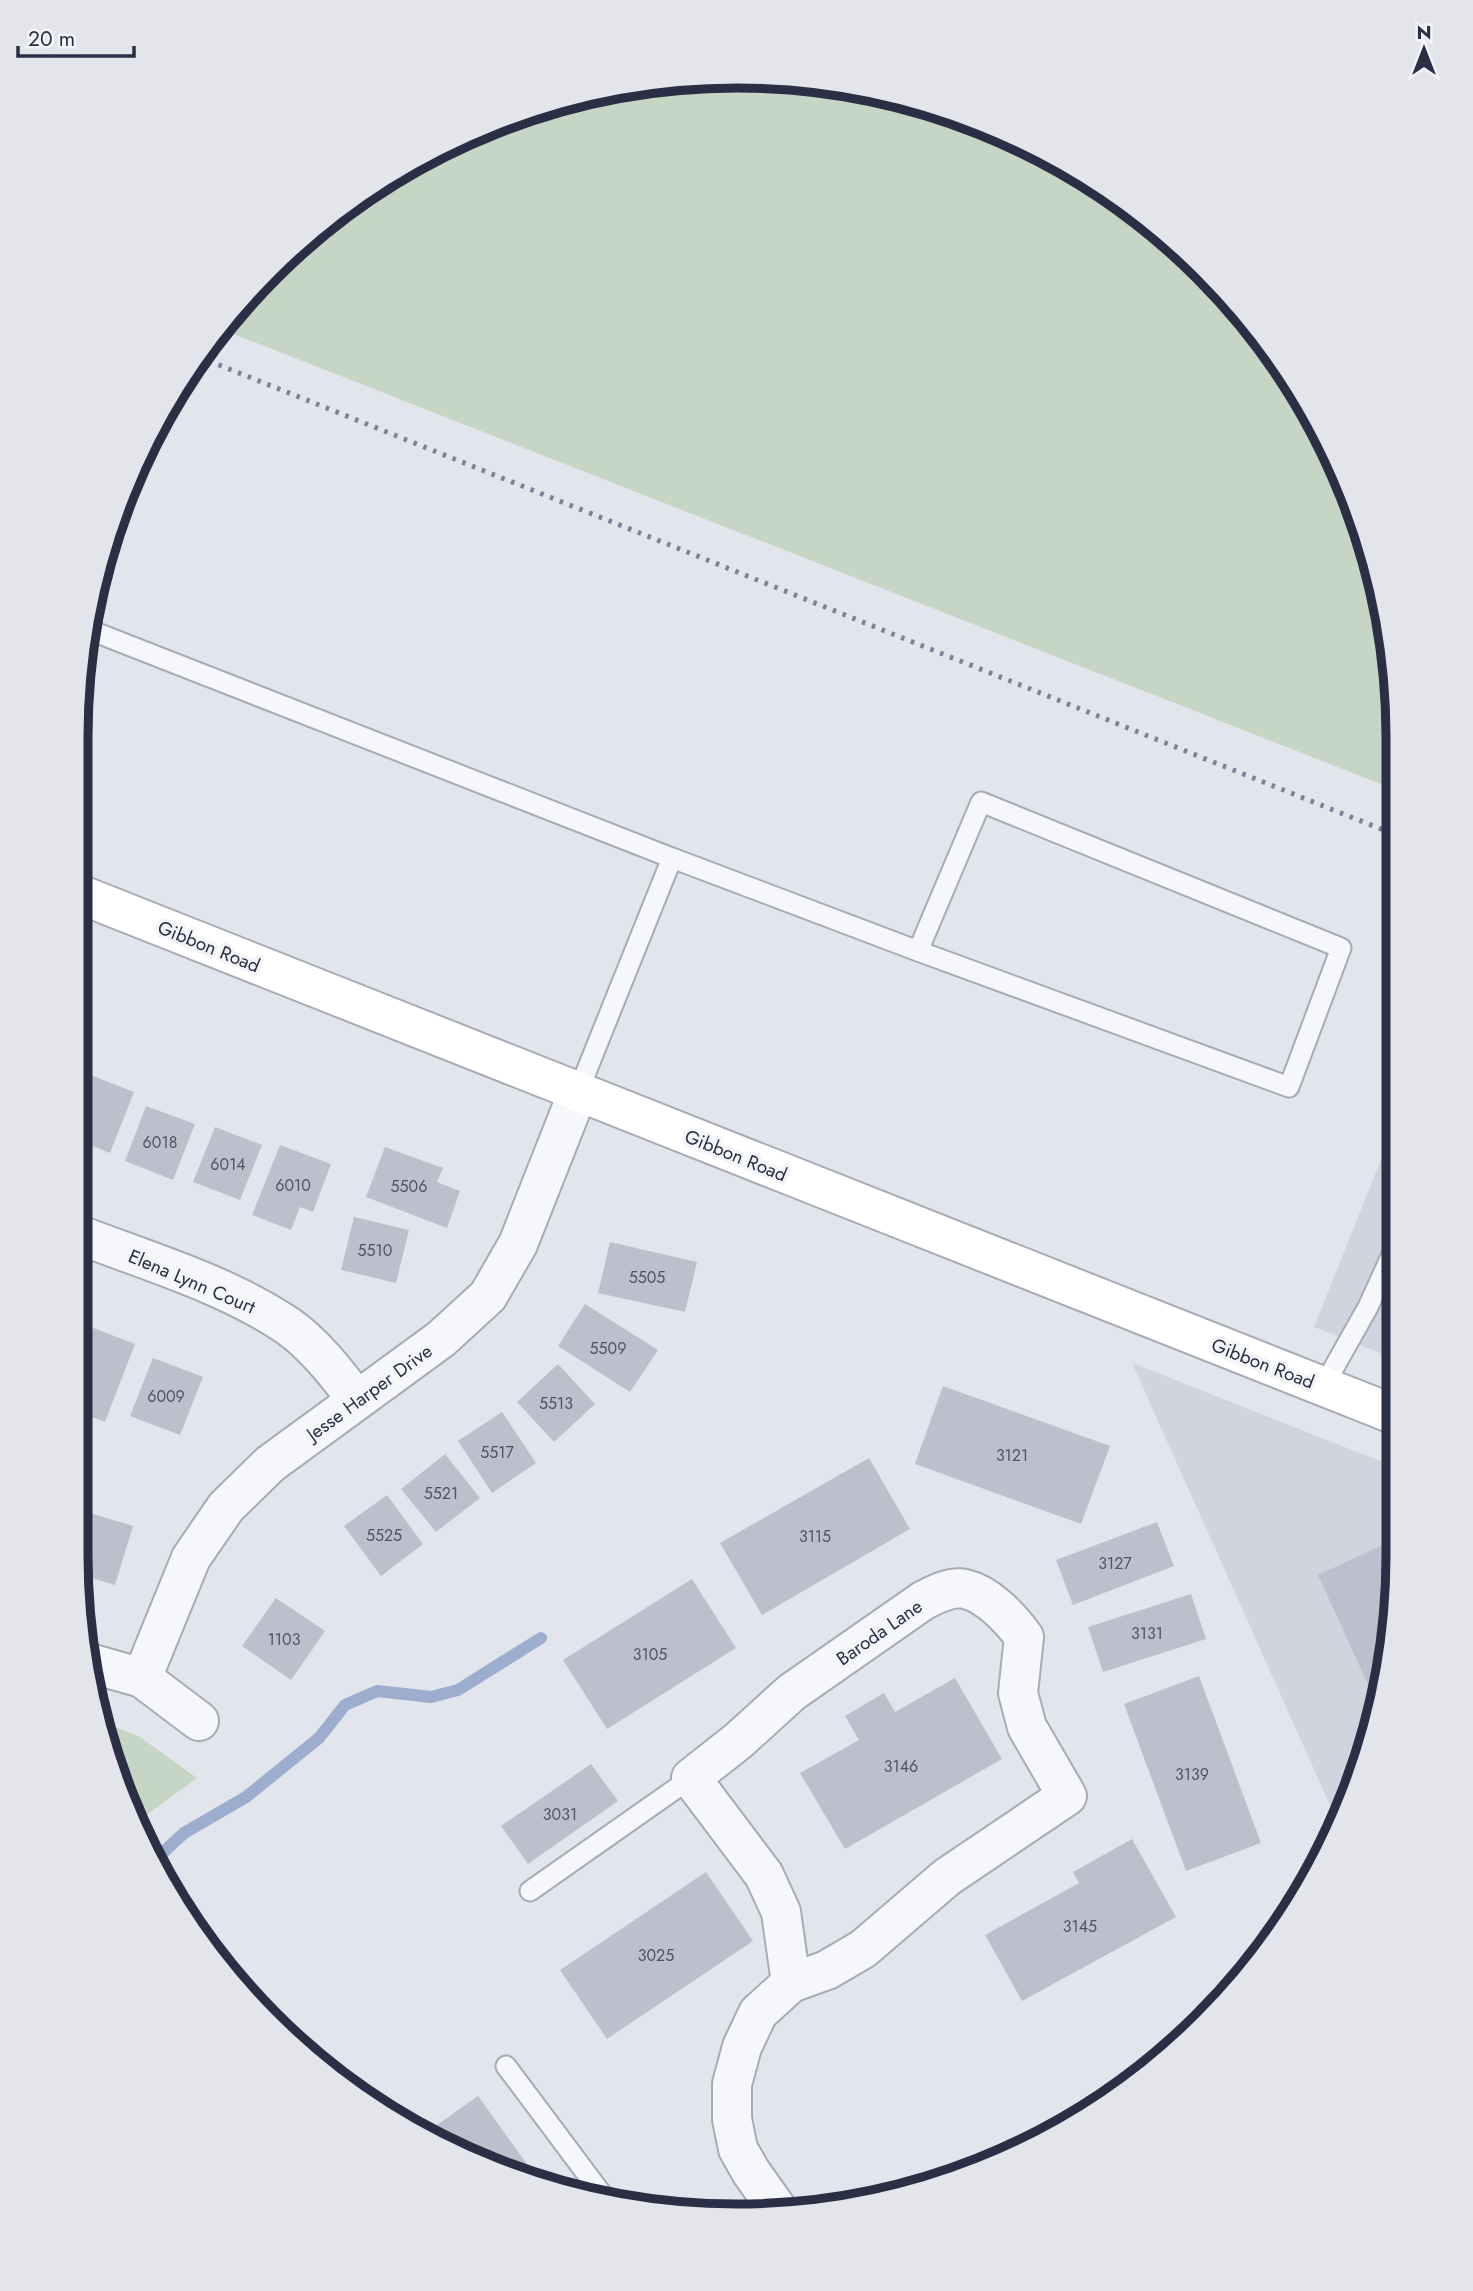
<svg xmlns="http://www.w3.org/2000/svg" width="1473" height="2291" font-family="Jost,sans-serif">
<rect width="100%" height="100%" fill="#e3e5ec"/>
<path fill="#d1d4de" d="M1394,1127L1393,1358L1314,1327Z
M1132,1363L1393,1466L1392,1640L1348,1807L1338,1823Z"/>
<path fill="#c6d6c4" d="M780,77L908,98L1029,144L1139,212L1234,301L1309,406L1363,524L1396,693V790L218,328L301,239L406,164L524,110L651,81Z
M103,1722L140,1737L197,1778L137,1822L110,1767Z"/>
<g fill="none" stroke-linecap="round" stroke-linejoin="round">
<path stroke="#9dadce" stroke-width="12" d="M156,1859L184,1833L246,1797L319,1738L345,1705L377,1691L431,1697L458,1690L541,1638"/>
</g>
<path fill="#bdc0cc" d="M88,1074L134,1092L110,1153L78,1140V1100Z
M146,1106L195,1124L173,1180L125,1161Z
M215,1127L262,1145L240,1200L193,1182Z
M280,1145L331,1164L313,1212L300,1207L291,1230L252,1215Z
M385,1147L443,1168L437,1182L460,1191L447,1228L366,1197Z
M354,1217L409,1230L396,1283L341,1270Z
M610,1242L697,1262L685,1312L598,1293Z
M585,1304L658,1350L630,1392L558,1346Z
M83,1324L135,1344L105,1422L76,1411L77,1339Z
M153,1358L203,1377L180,1435L130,1416Z
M558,1364L595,1404L554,1442L517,1402Z
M943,1386L1110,1446L1081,1524L915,1464Z
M502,1412L536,1463L492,1493L458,1441Z
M445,1454L480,1498L436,1532L401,1489Z
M869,1458L910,1529L762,1615L720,1543Z
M387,1495L423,1544L381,1576L344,1526Z
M80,1510L133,1526L115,1585L78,1574L75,1554V1525Z
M1157,1522L1174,1566L1073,1605L1056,1560Z
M1385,1544L1392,1562V1640L1376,1702L1318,1575Z
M692,1579L736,1648L607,1729L563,1660Z
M1191,1594L1206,1639L1103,1672L1088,1627Z
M276,1598L325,1631L291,1680L242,1646Z
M1199,1676L1261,1843L1186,1871L1124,1704Z
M955,1678L1002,1759L845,1849L800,1773L859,1740L845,1716L884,1693L895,1712Z
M591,1764L618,1801L528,1864L501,1826Z
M1132,1839L1176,1917L1022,2001L985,1935L1079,1883L1073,1872Z
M706,1872L753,1941L607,2039L560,1970Z
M478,2096L527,2164L513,2175L430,2130Z"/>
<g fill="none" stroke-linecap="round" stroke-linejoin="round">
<g stroke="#a8abb7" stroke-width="23">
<path id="lane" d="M87,629L672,858
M578,1092L672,858L918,951L1289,1087L1341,948L981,802L918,951
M1323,1387L1368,1307L1394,1250
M530,1891L691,1778
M506,2066L601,2193"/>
</g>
<g stroke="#a8abb7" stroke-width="42">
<path id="street" d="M77,1234C147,1261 226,1284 288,1326C315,1345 337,1374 357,1400
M93,1664L142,1678L199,1721
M142,1678L191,1558L226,1507L270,1464L441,1339L488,1296L518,1244L578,1092
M778,2210L751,2172L738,2149L732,2119V2084L742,2047L758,2013L791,1983L827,1970L863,1949L947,1877L1067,1796L1027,1727L1018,1693L1024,1637C1011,1619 988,1594 965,1589C951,1586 936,1594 924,1600L792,1692L738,1741L691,1778L764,1875L781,1912L791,1983"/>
</g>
<g stroke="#a8abb7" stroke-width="42">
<path id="secondary" d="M79,894L1393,1414"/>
</g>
<use href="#lane" stroke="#f6f7fa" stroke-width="19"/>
<use href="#street" stroke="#f6f7fa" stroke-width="38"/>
<use href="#secondary" stroke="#fff" stroke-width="38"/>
<path stroke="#7c8297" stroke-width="5" stroke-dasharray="3.5 7" stroke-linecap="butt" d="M199,357L1396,835"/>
</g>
<g text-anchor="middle" stroke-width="7" stroke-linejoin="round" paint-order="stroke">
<g font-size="16" fill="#4f5368">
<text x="160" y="1148">6018</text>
<text x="228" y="1170">6014</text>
<text x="293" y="1191">6010</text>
<text x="409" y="1192">5506</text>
<text x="375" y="1256">5510</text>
<text x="647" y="1283">5505</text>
<text x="608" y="1354">5509</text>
<text x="166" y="1402">6009</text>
<text x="556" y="1409">5513</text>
<text x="497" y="1458">5517</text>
<text x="1012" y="1461">3121</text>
<text x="441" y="1499">5521</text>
<text x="384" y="1541">5525</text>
<text x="815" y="1542">3115</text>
<text x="1115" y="1569">3127</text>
<text x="1147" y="1639">3131</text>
<text x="284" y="1645">1103</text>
<text x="650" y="1660">3105</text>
<text x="901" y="1772">3146</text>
<text x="1192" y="1780">3139</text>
<text x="560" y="1820">3031</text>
<text x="1080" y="1932">3145</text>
<text x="656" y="1961">3025</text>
</g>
<g font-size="19" fill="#2a2f46" stroke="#f3f5f9">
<text transform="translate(209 946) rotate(22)" y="7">Gibbon Road</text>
<text transform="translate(736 1155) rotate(22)" y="7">Gibbon Road</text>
<text transform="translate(192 1281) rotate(23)" y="7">Elena Lynn Court</text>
<text transform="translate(1263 1363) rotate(21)" y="7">Gibbon Road</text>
<text transform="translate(369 1392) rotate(-36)" y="7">Jesse Harper Drive</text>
<text transform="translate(879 1632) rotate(-35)" y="7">Baroda Lane</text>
</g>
</g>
<path d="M0 0H1473V2291H0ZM737 88H737A649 649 0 0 1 1386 737V1555A649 649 0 0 1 737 2204H737A649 649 0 0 1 88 1555V737A649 649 0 0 1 737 88Z" fill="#e3e5eb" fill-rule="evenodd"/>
<path fill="none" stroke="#2a2f46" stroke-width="9" d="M737 88H737A649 649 0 0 1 1386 737V1555A649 649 0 0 1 737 2204H737A649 649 0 0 1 88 1555V737A649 649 0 0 1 737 88Z"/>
<g transform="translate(1424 49)" stroke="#f3f5f9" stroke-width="5" paint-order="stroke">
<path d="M0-5L12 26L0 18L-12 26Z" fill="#2a2f46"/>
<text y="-10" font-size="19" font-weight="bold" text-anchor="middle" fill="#2a2f46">N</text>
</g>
<path d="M18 46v10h116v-10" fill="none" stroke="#2a2f46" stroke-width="3.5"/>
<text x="28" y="46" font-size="21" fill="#2a2f46" stroke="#f3f5f9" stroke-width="5" paint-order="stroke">20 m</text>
</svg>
